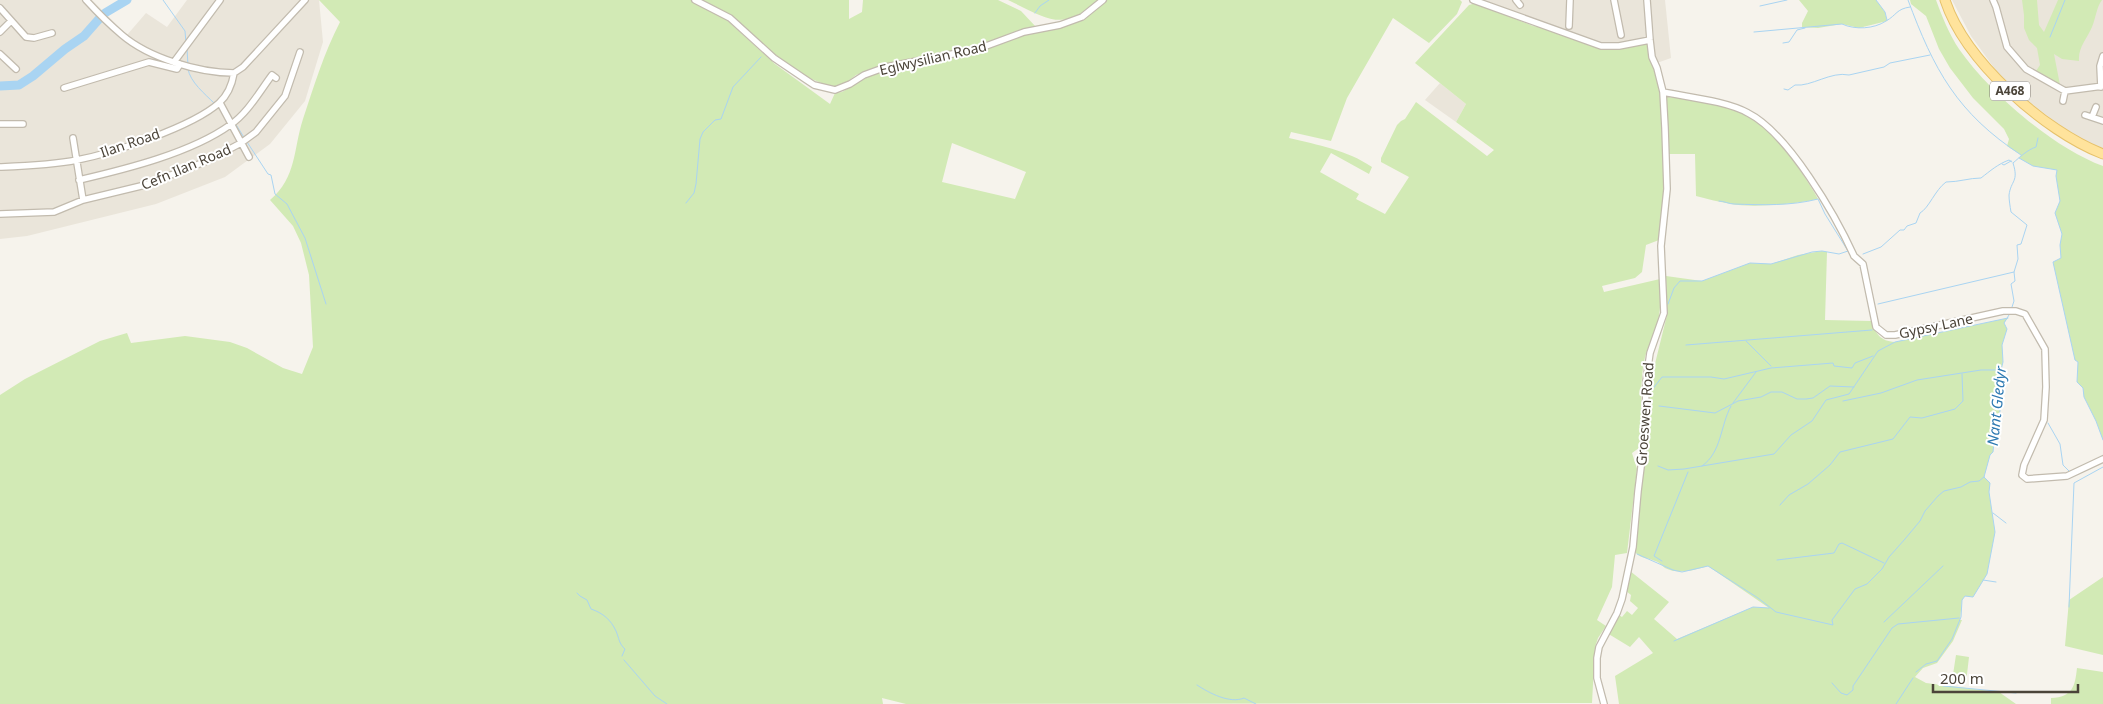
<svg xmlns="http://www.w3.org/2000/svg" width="2103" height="704" font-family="'Noto Sans',sans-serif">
<rect width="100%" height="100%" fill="#f6f3ec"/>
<path fill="#eae5da" d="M0,0H92L127,35L146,13L167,27L187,0H319L323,42L305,101L270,144L225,177L156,204L27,236L0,239Z
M1478,0H1665L1671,58L1657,63L1652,41L1654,38L1653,28L1643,38L1610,45L1601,44Z
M1952,0H2103V150L2077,138L2037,108L2000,76L1971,36Z
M1440,83L1466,104L1456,122L1425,100Z"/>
<path fill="#d2eab5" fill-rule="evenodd" d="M319,0H691L719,13L775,64L830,104L835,93L842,92L874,73L894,67L945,57L1029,33L1070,24L1087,17L1107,0H1460L1462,2L1457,14L1429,43L1393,18L1347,98L1331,141L1291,132L1289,138C1318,145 1347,150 1372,167L1369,174L1331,153L1320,172L1359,194L1356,199L1385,214L1409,177L1381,162V158L1397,125L1401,121L1405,119L1416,102L1487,156L1494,150L1456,122L1466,104L1415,63L1469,5L1476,3L1533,26L1547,28L1607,49L1624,48L1638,43H1647L1652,64L1655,69L1660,96L1665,184L1659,240L1646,245L1642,272L1635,278L1602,286L1604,292L1660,279C1661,299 1661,316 1654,336C1652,343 1647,349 1645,357C1638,387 1644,418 1639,448L1632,453L1637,469L1627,553L1615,555L1612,587L1597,620L1606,626L1598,638L1595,647L1592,703L906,704L882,698L883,704H0V395L25,379L100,341L127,333L131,343L185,336L230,342L247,348L283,368L302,374L313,347L309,275L301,243L293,226L270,200C297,177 293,150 303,119C314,86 324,53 340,22ZM952,143L1026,172L1015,199L942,182Z
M700,0H849V19L862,12L863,0H998L1021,11L1036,27L977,48L910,59L880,66L856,75L842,86L834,88L804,76L790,67L727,13Z
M1008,0H1101C1063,33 1048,19 1008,0Z
M1799,0H1876L1885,12L1887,21L1859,28L1842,24L1818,28L1802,27V23L1808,11Z
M1910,0H1936C1941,14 1950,36 1959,49C1989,92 2053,148 2103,166V440L2096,421L2084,397L2083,388L2077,382L2078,362L2075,360L2053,262L2061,258L2060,245L2062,234L2055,213L2060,201L2056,176L2057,170L2033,166L2019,158L2021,155L2007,146L2009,139L2004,129L1973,98L1950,68L1939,49L1926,16L1911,4Z
M2022,0H2037L2039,25L2044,32L2058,0H2102C2096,8 2096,18 2092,27C2087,39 2078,47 2079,61L2062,59L2054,54L2060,85L2034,74L2040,65L2037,48L2029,40L2024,28V15Z
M1666,97C1686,98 1731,106 1748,116C1775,132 1803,172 1818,199C1796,204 1753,208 1731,204C1719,202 1708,199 1696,196L1695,154H1668Z
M1822,251L1827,252L1825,320L1871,321C1876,334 1880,341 1895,342L2008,318L2004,323L2007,329L2002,345L2003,362L1999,378L2000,391L1997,400L2000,410L1999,425L1995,433L1993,452L1990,455L1984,477L1990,483L1989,492L1995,532L1987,574L1973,597L1965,596L1962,600L1960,620H1962L1953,641L1937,663L1923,668L1915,677L1926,683L1999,692L2016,704H1619L1615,676L1653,653L1639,637L1630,647L1607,633L1619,615L1622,617L1627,611L1632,615L1638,608L1630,601L1631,595L1626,591L1630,571L1669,602L1654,619L1677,639L1753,607L1769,608L1708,566C1695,570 1678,575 1665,568C1661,565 1659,562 1655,561C1646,557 1639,559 1634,550L1638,528L1640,486L1650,436L1649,417L1651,380L1667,315L1666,276L1702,281L1750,263L1771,264L1798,255Z
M2103,577V655L2065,646L2069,600Z
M1956,655L1969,657L1966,683L1952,681Z
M2077,668L2103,672V704H2051V698C2073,697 2075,686 2077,668Z"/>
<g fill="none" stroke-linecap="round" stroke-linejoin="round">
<path stroke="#a9d4f2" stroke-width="1" d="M163,0L185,31L186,43
M1876,0L1885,12L1887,20
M1908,0C1934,70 1957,113 2021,155
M1760,6L1787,0
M1035,13L1040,6L1049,0
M1754,32L1842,24C1855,30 1874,29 1886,21C1897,15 1896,9 1910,7
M2050,37L2065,0
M1783,43L1789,42L1797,30L1805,28
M187,49L188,65
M188,69C190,82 205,94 214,103
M1784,89L1788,90L1795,85C1811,87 1831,71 1849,75L1884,67L1890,63L1930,55
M235,123L245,139
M247,142L268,174L271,175L275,194L287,204L305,238L326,304
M2019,158L2033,166L2057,170L2056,176L2060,201L2055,213L2062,234L2060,245L2061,258L2053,262L2075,360L2078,362L2077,382L2083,388L2084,397L2096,421L2103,440
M2002,164L2004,165L2011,161
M686,203L694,193L696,184L700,139L703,132L715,120L721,119L733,87L761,57
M1863,254L1881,247L1900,230H1904L1907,226L1916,223L1920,213C1929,208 1935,190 1946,182C1959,182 1969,178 1981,178C1990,171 1998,164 2009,160L2012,162
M1668,304L1674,288L1680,281H1702L1750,263L1771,264L1812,252L1822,251L1839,254L1848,251L1825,214L1818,199C1791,206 1762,205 1734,204C1729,204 1724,201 1719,201
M1878,304L2014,272
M2012,307L2014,301L2011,284L2015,281L2014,272L2018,259L2017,245L2021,244L2027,225L2011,212C2010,206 2009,200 2009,195C2011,180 2019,182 2013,163C2020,157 2027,150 2036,147L2038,138
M1746,341L1771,366
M1686,345L1872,330
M1652,390L1662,377H1711L1724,379L1771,368L1833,363L1834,366L1852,368L1855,363L1873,356
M1843,401L1881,393L1917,380L1981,370H2000
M1733,403L1756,372
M1659,406L1715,413L1738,401L1761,397L1771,392H1782L1797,399H1806L1813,398L1830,386L1854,387
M2048,423L2060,444L2063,465L2069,471
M1658,466L1668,470L1684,469L1774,454L1791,435L1812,421L1826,400L1849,394L1878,351L1895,342L2008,318
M1702,466C1722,452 1720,426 1731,406
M1780,505L1789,495L1808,484L1830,465L1840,452L1893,439L1910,417L1922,418L1955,409L1963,401L1962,374
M1993,513L2006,523
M1637,554L1673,570L1682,572L1708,566L1758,598L1776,612L1833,625L1832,620L1855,589L1867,584L1882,569L1889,557L1905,539L1920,521L1925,511L1938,496L1944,491L1961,487L1970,482L1979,481L1984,477
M1777,560L1834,553L1839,544L1842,543L1884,563
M1662,561L1654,556L1688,472
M1983,580L1996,582
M577,593L580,596L587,600L591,609C603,613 611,620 616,631C619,638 619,644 625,649L622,656
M2069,607L2074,483L2103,467
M1884,622L1943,566
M1674,641L1753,607L1769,608
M624,660L655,696L667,704
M1916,672L1926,664L1937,661L1952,639L1961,617L1962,600L1965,596L1973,597L1987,574L1995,532L1989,492L1990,483L1984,477L1990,455L1993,452L1995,432L1999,425L2000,410L1997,400L2000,391L1999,378L2003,362L2002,345L2007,329L2004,323L2009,315
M1832,683L1841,693L1847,695L1853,690V686L1892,628L1898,624L1959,618
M1197,685C1209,693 1230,704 1244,698L1256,704
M1943,686L2016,693
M1896,704L1913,678"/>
<path stroke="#a9d4f2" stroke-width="9" d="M105,13L127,0
M0,86L19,85L33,76L65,49L84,36L99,19"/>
<g stroke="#c2bbae" stroke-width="8">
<path id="minor" d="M86,0C97,12 109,24 122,35C149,58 199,73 234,73
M695,0L730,18L774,58L805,79L814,85L835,90L850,84L864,75L886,67L978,49L1024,32L1060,25L1082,17L1103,0
M1473,0L1601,46H1619L1650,40
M1516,0L1520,5
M1614,0L1621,35
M1993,0L1996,7L2007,47L2026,69L2065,91L2103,86
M0,8L26,37L34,38L52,33
M1569,26L1570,0
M0,32L11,21
M0,54L16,69
M174,62L220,0
M234,73L243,67L305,0
M2101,87L2100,66L2103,56
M64,88L149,62L177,69L180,64
M1663,92C1687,97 1727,101 1748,113C1788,133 1836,216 1854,256L1863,264L1876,327L1886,335H1895L2003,311H2016L2025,314L2045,349L2046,387L2044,420L2024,465L2022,475L2027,479L2067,476L2103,459
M2063,101L2065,91
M220,103L249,157
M2085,115L2103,121
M2092,117L2096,107
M0,124H23
M73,138L83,200
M0,167C25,166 52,165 77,160C113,153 192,127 219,103C228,95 232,85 234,73
M79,180C126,169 191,153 230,125C247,114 260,91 272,75L276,78
M0,214L54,212L83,200L145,185L207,161L241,143L256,132L285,96L300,52
M1604,704L1597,678V658L1599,647L1617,613L1622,599L1633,547L1638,491L1645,435L1646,381L1650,353L1664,313L1661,246L1667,189L1665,128L1663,92L1657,68L1652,57L1650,40L1647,0"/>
</g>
<g stroke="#e6c16a" stroke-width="11">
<path id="primary" d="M1945,0C1965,61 2044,131 2103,154"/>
</g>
<use href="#minor" stroke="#fff" stroke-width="5.5"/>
<use href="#primary" stroke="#ffe39c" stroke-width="9"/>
</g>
<g text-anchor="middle" stroke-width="4" stroke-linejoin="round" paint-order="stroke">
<rect fill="#fff" stroke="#817c74" stroke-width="1" x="1990" y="81.5" width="40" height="19" rx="4"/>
<g font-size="12" font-weight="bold" fill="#4b4439">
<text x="2010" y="95">A468</text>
</g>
<g font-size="14" fill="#4b4439" stroke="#fff">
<text transform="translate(933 58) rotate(-13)" y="5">Eglwysilian Road</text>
<text transform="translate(130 143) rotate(-19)" y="5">Ilan Road</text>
<text transform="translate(186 167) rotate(-23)" y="5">Cefn Ilan Road</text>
<text transform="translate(1936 326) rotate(-12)" y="5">Gypsy Lane</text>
<text transform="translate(1645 414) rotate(-86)" y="5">Groeswen Road</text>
</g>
<g font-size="15" font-style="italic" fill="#2e7ab2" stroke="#fff">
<text transform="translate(1997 406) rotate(-84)" y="5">Nant Gledyr</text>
</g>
</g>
<path d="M1933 684v8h145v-8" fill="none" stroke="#4b4439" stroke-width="2.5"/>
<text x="1940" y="684" font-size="15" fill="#4b4439" stroke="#ffffff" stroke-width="4" paint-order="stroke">200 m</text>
</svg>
